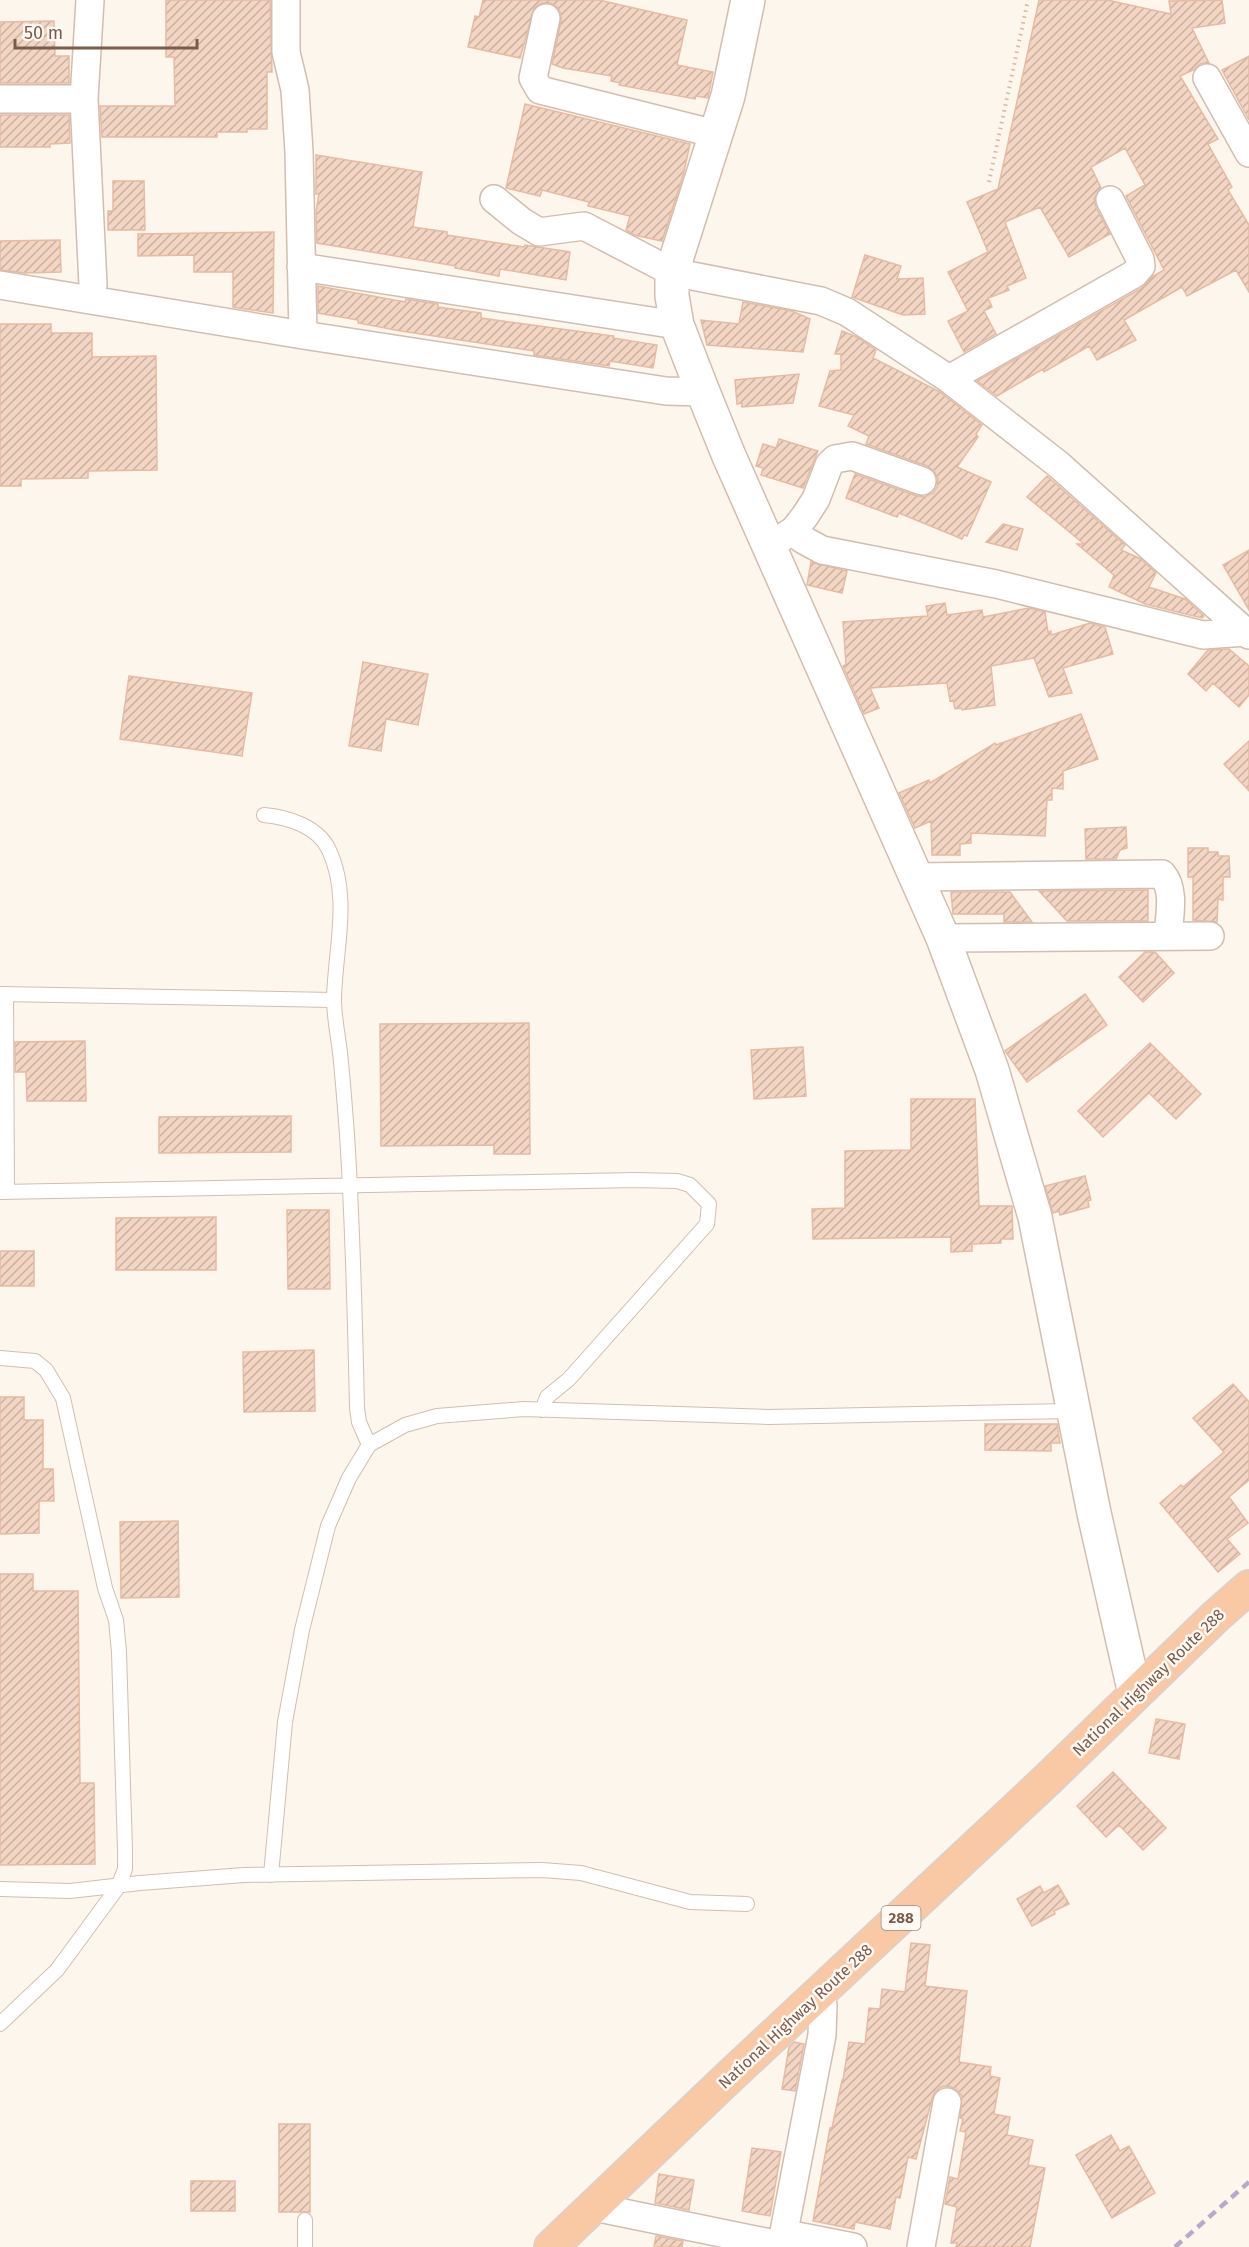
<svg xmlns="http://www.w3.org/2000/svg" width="1249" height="2247" font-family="'Fira Sans',sans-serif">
<defs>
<pattern id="building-hatch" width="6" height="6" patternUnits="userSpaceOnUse" patternTransform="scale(1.5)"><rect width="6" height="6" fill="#f3d5c3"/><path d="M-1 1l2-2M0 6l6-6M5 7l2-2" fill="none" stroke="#cab0a1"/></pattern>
</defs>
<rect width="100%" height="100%" fill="#fdf6ec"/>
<path fill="url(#building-hatch)" stroke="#e6bba3" stroke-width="1.5" d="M166,0H270L272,72H267V129H247V132H217V137H102L100,106H175L174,57H166Z
M483,0H599L687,20L677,65L713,72L708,98L696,96L695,99L619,85L620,83L611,81L612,76L563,68L552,64L561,21V14L557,7L550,3H542L534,8L520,58L468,47L475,16L479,17Z
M1039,0H1107L1171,14L1169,1L1222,0L1225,23L1192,28L1209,63L1200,64L1193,70L1180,76L1218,139L1208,144L1232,187L1228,190L1249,225V292L1236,270L1187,296L1182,287L1124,320L1136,340L1097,360L1089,346L1044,372L1043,369L997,396L977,381L1142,288L1153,276L1164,270L1126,196L1145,185L1125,148L1091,167L1101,188L1094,199L1096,207L1110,234L1069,257L1040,207L1005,222L1026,278L1007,286L1009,290L988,298L992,307L984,311L996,334L964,352L948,321L968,311L948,272L988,252L967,202L998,189Z
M54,21L55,56H69V83H0V22Z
M1249,56V120L1222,70Z
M525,104L690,144L683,176L662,241L634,235L626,230L630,216L588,206L589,202L542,190L540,196L506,188Z
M0,115H69L70,143L50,144V147H0Z
M316,155L422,172L413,227L447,232V235L524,247L525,245L570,252L566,280L500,269L499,276L455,268L456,266L317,243L316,211L319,194H316Z
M113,181H144L145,230H108V211H113Z
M274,232L273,313L233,307V272H194V255L138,256V234Z
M60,240L61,272L25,273L0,270V241Z
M865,255L901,266L897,279L923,278L925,314L903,315L852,297Z
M318,286L405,302L406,299L438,304V307L481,313V318L614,336L613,338L657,345L653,368L610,361L609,366L534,355V351L401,331L358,323V320L318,313Z
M743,302L792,311L810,319L803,352L707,345L701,320L739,324Z
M0,324H51V333H92V357L156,356L157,470L88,471V478L21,479V486H0Z
M842,331L857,337L876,350L873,358L940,392L982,425L976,434L978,437L957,467L991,482L967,536L964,535L962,539L899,513L897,517L846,498L855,474L917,496L924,497L933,493L937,487L938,479L934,471L927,466L866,444L869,436L848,426L854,415L819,406L830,371L841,370V354H835Z
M799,374L793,403L742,407V403L737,404L735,380Z
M779,439L818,451L803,488L761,475L763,468L756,466L763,444L776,448Z
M1047,476L1125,545L1121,550L1141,559L1156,573L1149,587L1185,599L1204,616L1202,618L1145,604L1109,587L1114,575L1115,576L1077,544H1084L1027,497Z
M1003,524L1023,529L1017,550L986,542Z
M1249,550V610L1223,565Z
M811,562L847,571L842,593L807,585Z
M945,603L947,615L982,610L983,617L1029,608L1045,612L1048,632L1051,631V635L1090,623L1105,627L1113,654L1063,668L1072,693L1049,697L1034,658L991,666L995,705L962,710L961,708L955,709L953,700L950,701L947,683L870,688L879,708L864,714L843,666L846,664L843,622L928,616L926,606Z
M1229,649L1249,666V695L1239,707L1213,683L1206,691L1188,674L1208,650Z
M363,662L428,674L418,725L386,719L381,751L349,746Z
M129,676L252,693L242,756L120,739Z
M1081,714L1098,759L1063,771V789L1052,788V800H1047L1045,836L971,833V843L960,844V855H932L931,821L915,828L899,793L929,780L930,783L995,743L996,745Z
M1249,741V791L1224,764Z
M1126,827L1127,848L1120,850L1116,859H1086L1085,829Z
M1188,848H1208V852H1218V856H1229L1230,877H1223V900L1218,899L1217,922L1193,920V877H1188Z
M1148,890V921H1067L1039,891Z
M951,892H1010L1032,922H1004V914H953Z
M1145,952H1155L1174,973L1143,1002L1119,977Z
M1085,994L1107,1025L1027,1082L1005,1051Z
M529,1023L530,1154H494V1145L381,1146L380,1024Z
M85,1041L86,1101H27L26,1072H15V1042Z
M1150,1043L1201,1094L1176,1119L1149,1093L1103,1137L1078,1111Z
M803,1047L806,1096L754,1099L751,1050Z
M911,1099H975L979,1206H1012L1013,1239H1001V1243L972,1244V1251L951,1252V1237L813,1239L812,1209L845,1208V1151L911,1150Z
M291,1116V1152L159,1153V1117Z
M1085,1176L1091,1200L1088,1201L1089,1207L1060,1215L1059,1211L1053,1213L1045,1186Z
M287,1210H329L330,1289H288Z
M216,1217V1270H116V1218Z
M0,1251H34V1286H0Z
M314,1350L315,1411L244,1412L243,1352Z
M1233,1384L1249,1402V1480L1229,1497L1248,1523L1227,1539L1240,1554L1218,1572L1160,1503L1181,1485L1183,1487L1224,1452L1193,1418Z
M0,1397H24V1420H43V1469H53L54,1501H39V1533L0,1534Z
M985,1424H1057L1060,1443H1051V1451L985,1450Z
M178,1521L179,1597L121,1598L120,1522Z
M0,1574H33V1591H78L80,1783H94L95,1864L0,1865Z
M1156,1719L1185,1724L1179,1759L1149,1753Z
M1113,1772L1166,1828L1143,1850L1119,1825L1106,1837L1077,1806Z
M1058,1885L1069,1904L1054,1911L1055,1914L1032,1926L1017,1899L1040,1886L1044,1893Z
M911,1943L930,1945L925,1986L967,1991L959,2062L991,2067L990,2076L1000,2078L994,2114L1010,2117L1007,2135L1033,2140L1028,2165L1045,2168L1030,2247H956L957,2243H951L957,2207L945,2204L950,2177L958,2179L966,2132L960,2131L963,2119L960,2118L962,2096L957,2090L949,2086L941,2087L935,2092L932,2099L916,2159L908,2157L900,2198L896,2197L890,2229L855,2222L854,2229L813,2221L830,2128H832L842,2080H843L849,2042L865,2044L869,2008L880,2009L882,1989L905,1992Z
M794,2042L804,2044L795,2091L782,2089L789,2047Z
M279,2124H310V2212H279Z
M1111,2135L1120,2151L1129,2146L1155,2193L1112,2218L1076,2155Z
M752,2148L781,2152L770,2216L742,2211Z
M659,2174L694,2180L689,2210L655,2203Z
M191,2181H235V2211H191Z
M656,2236L683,2241L682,2247H654Z"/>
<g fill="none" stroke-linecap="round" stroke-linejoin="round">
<g stroke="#d1beb0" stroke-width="16">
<path id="service" d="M264,815C287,817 318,826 329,850C351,897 335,949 334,999C334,1017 338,1035 340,1053C343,1080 345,1108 347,1135C353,1226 355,1317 357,1408L359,1422L369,1445
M0,994L334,1000
M6,994L7,1192
M0,1192L635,1180L677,1181L690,1185L709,1204L707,1224L569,1379L547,1397L542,1410
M0,1358L35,1361L46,1370L63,1398L105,1588L116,1620L119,1652L125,1850V1869L118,1887L57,1970L0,2024
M271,1875L285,1722L302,1630L328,1526L349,1478L369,1445L405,1425L437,1416L524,1409L768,1417L1073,1411
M0,1889L70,1891L140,1883L244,1875L542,1870L581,1873L690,1902L747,1904
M305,2220V2247"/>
</g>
<g stroke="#d1beb0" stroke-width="30">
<path id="minor" d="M90,0L84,99L93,285
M286,0V52L295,90L299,152L303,335
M546,18L533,78L540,90L716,134
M1207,78L1249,153
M0,99H84
M494,199L521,221L539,232L584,226L672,272L821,301L847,312L949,379L1059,465L1249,635
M301,267L677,325
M0,285L303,335L666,391L703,392
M949,379L1134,274L1141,266L1140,259L1110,200
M794,530L802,539L822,550L996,584L1203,635L1246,632
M780,539L794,530L805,516L816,499L829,465L835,459L852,456L922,481
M916,877L1162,874C1176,890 1169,917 1168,936
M943,938L1210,936
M594,2207L770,2243L797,2236L853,2247
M781,2247L822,2035L823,2005L819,1994
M921,2247L947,2102"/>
</g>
<g stroke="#d1beb0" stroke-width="36">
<path id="tertiary" d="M748,0L728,96L672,272V296L677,325L703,392L729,456L943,938L992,1070L1035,1217L1094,1513L1135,1694"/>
</g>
<g stroke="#dad1cd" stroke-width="36">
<path id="trunk" d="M551,2247L727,2079L1048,1779L1215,1617L1249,1587"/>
</g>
<path stroke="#d9b8a5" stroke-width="4" stroke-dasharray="1.5 4.5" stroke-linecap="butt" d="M989,182L1028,0"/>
<use href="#service" stroke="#fff" stroke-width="14"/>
<use href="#minor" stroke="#fff" stroke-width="27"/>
<use href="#tertiary" stroke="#fff" stroke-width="33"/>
<use href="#trunk" stroke="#f9c8a4" stroke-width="33"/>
<path stroke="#b9a8c9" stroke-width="4.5" stroke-dasharray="9 6" stroke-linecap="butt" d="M1175,2247L1249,2182"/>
</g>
<g text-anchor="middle" stroke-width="5" stroke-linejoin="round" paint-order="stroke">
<rect fill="#fffaf3" stroke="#a28b7f" stroke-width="1.5" x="881.5" y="1906" width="39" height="24" rx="4.5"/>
<g font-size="15" font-weight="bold" fill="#7a5c4d">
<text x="901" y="1923">288</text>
</g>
<g font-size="16" fill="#7a5c4d" stroke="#fffaf3">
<text transform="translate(1148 1682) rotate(-44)" y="6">National Highway Route 288</text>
<text transform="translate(795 2016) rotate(-43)" y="6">National Highway Route 288</text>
</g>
</g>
<path d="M15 39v9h182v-9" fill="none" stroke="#7a5c4d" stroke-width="3"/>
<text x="24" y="39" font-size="18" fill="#7a5c4d" stroke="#fffaf3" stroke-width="4.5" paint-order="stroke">50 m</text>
</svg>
